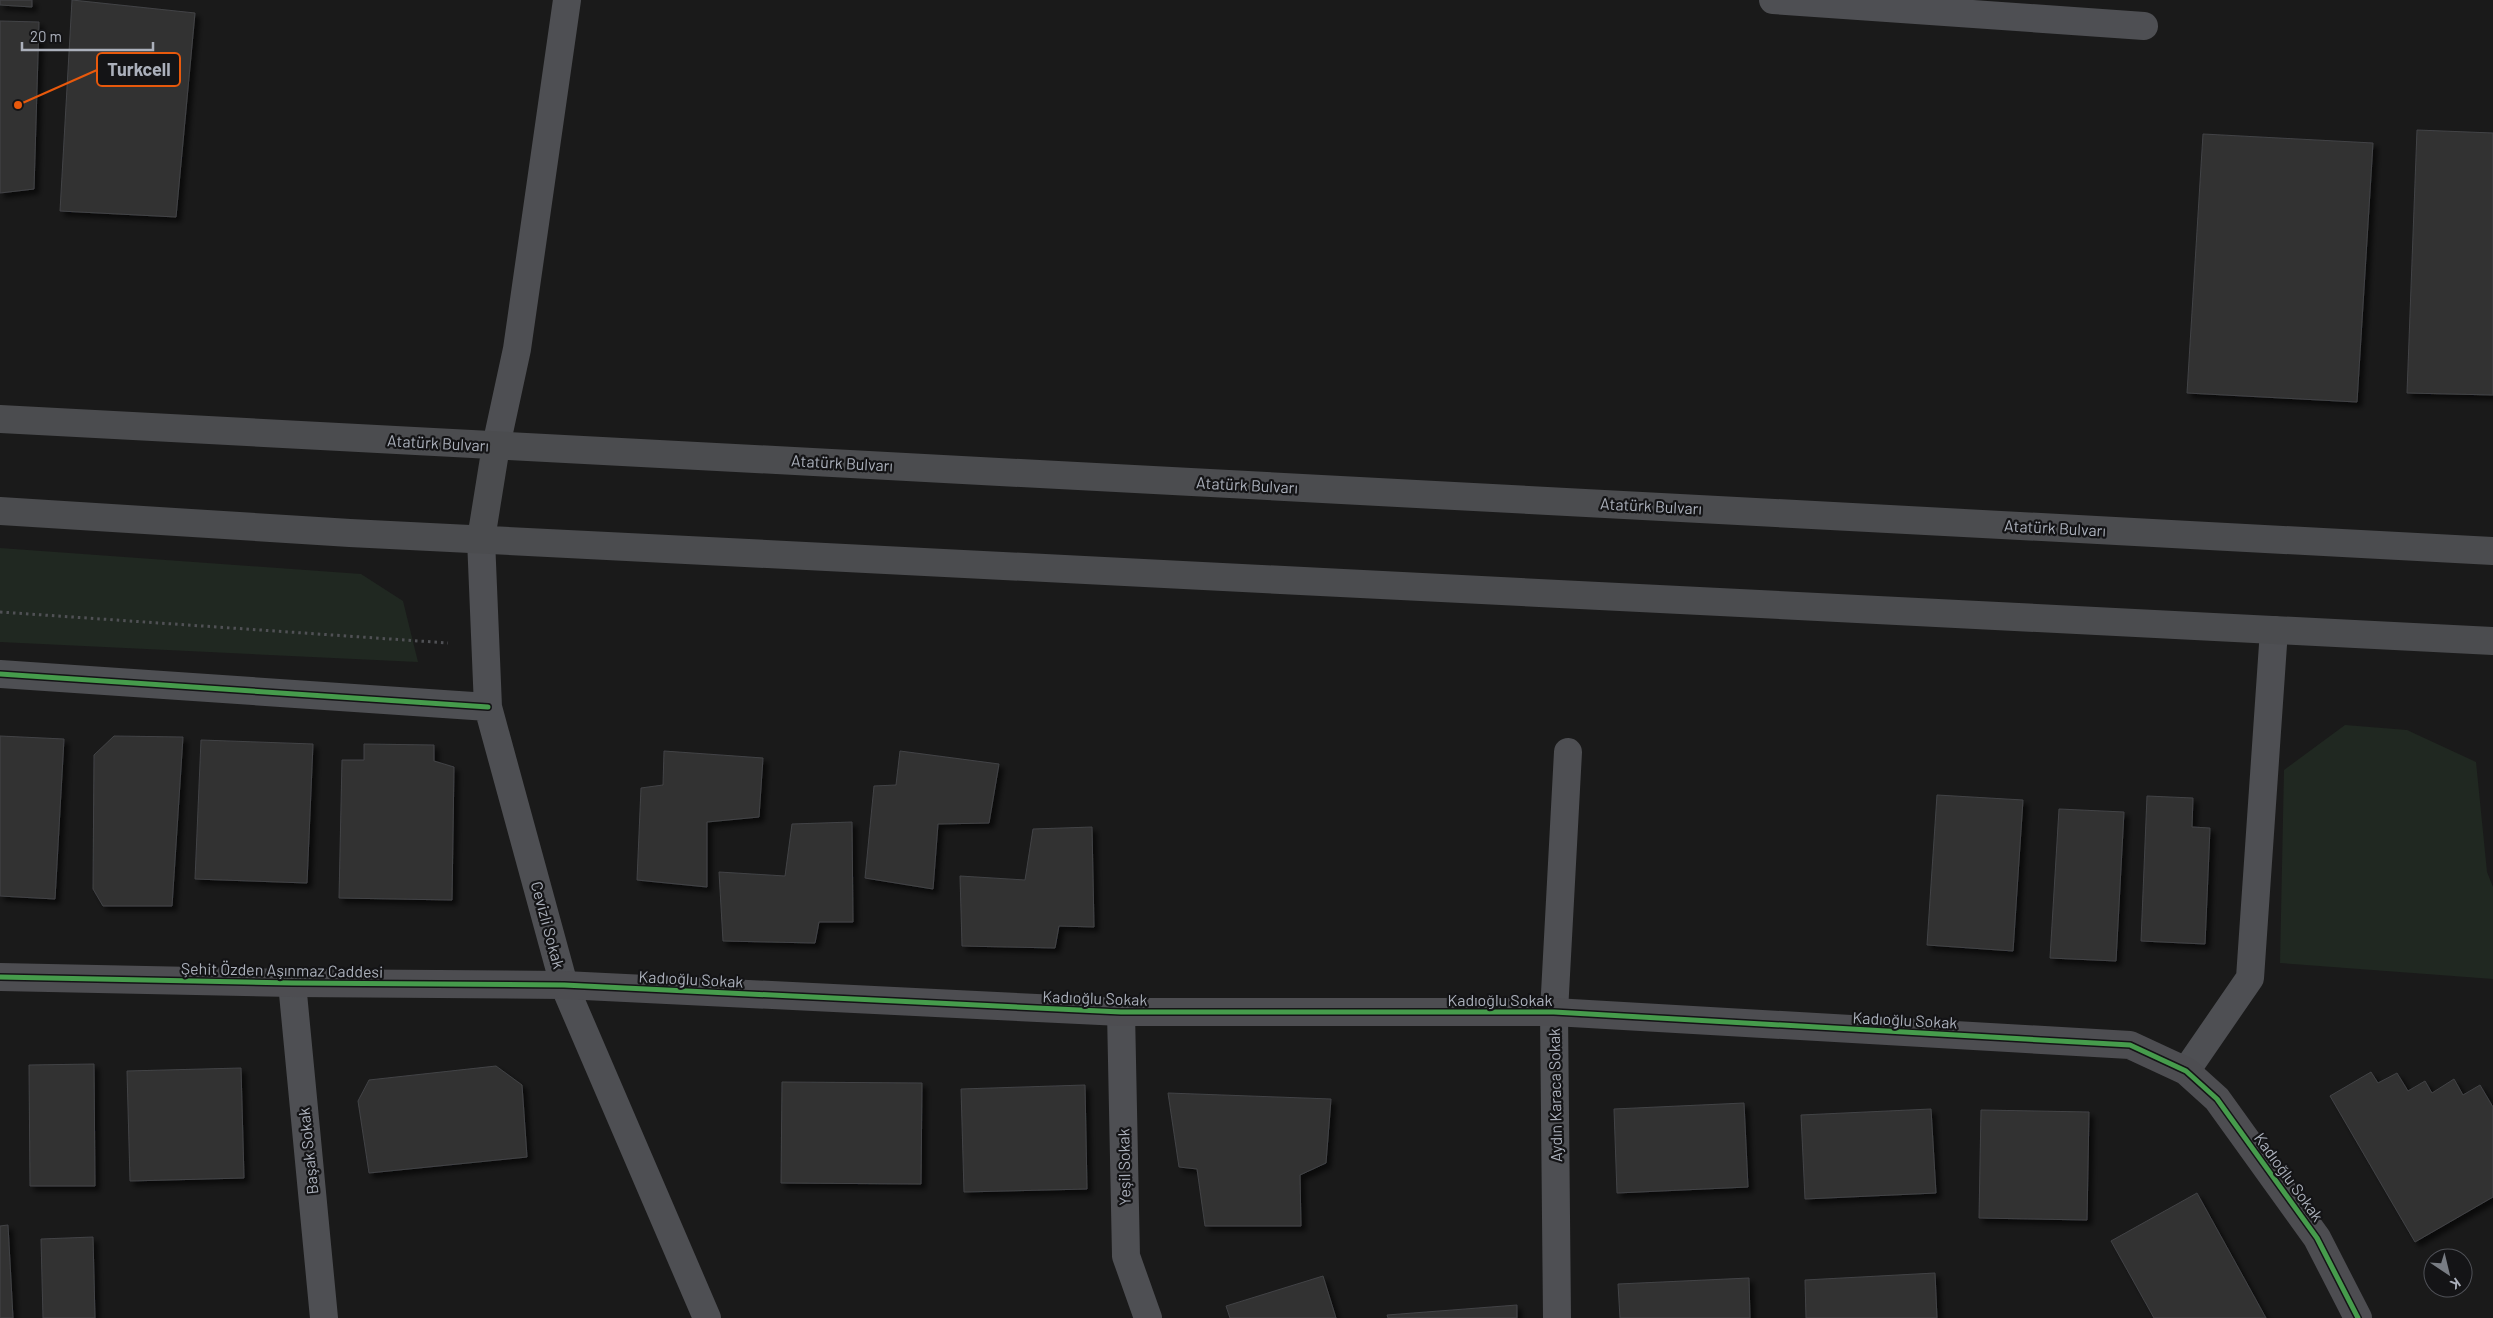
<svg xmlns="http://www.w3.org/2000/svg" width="2493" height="1318" font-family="Barlow,sans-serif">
<defs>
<filter id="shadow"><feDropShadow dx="4.5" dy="4.5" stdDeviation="2.5" flood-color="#0009"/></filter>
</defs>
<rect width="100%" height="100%" fill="#1a1a1a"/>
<path fill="#202821" d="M0,548L361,574L403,601L418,662L0,642Z
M2345,725L2407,730L2476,762L2487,872L2493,887V979L2280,963L2284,770Z"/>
<path fill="#323232" stroke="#424346" filter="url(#shadow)" d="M0,0H32V7L0,5Z
M72,0L195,13L176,217L60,211Z
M0,21L39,22L34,189L0,193Z
M2417,130L2493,133V395L2407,393Z
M2203,134L2373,143L2357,402L2187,393Z
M0,736L64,739L55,899L0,896Z
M114,736L183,737L172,906H103L93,889L94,755Z
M201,740L313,744L307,883L195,879Z
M364,744L434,745V761L454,767L452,900L339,898L342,760H364Z
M664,751L763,758L759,817L707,822V887L637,880L641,788L663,785Z
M900,751L999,764L989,823L938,824L933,889L865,878L874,786L896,785Z
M1937,795L2023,800L2013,951L1927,945Z
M2147,796L2193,798L2192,827L2210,828L2205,944L2141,941Z
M2059,809L2124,812L2116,961L2050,958Z
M852,822L853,922H819L815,943L723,941L719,872L785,876L792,824Z
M1092,827L1094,927L1059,926L1055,948L962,946L960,876L1025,880L1033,829Z
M94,1064L95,1186H30L29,1065Z
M496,1066L522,1085L527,1157L369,1173L358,1101L369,1080Z
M241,1068L244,1178L130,1181L127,1071Z
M2371,1072L2378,1083L2397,1073L2408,1091L2425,1081L2432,1093L2454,1079L2463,1095L2480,1085L2493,1107V1197L2415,1242L2330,1096Z
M782,1082L922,1083L921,1184L781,1183Z
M1085,1085L1087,1189L964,1192L961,1089Z
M1168,1093L1331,1099L1326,1163L1300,1175L1301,1226H1205L1197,1169L1179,1167Z
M1744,1103L1748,1187L1617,1193L1614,1109Z
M1931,1109L1936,1193L1805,1199L1801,1115Z
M1981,1110L2089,1112L2087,1220L1979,1218Z
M2197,1193L2266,1318H2154L2111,1241Z
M8,1225L13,1318H0V1226Z
M93,1237L95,1318H43L41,1239Z
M1935,1273L1937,1318H1806L1805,1280Z
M1323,1276L1336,1318H1230L1226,1306Z
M1749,1278L1750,1318H1620L1618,1284Z
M1517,1305V1318H1388L1387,1315Z"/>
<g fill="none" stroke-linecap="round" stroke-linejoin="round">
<path stroke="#505155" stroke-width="3" stroke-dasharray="2.5 4" stroke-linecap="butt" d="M0,612L448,643"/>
<path stroke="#4e4f53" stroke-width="28" d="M1773,0L2144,26
M496,446L517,349L567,0
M481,539L488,707L564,985L707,1318
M0,674L488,707
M292,983L324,1318
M1121,1012L1126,1256L1148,1318
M2186,1071L2250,978L2274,630
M1557,1318L1554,1012L1568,752"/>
<path stroke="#4d4d51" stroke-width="28" d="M0,977L292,983L564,985L1121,1012H1554L2130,1045L2186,1071L2217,1099L2317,1238L2358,1318"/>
<path stroke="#4b4c4f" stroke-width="28" d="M0,419L2493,551
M0,511L350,533L2493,641
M481,539L496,446"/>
<g stroke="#141416" stroke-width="8">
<path id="cycleway" d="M0,674L488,707
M0,977L292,983L564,985L1121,1012H1554L2130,1045L2186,1071L2217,1099L2317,1238L2358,1318"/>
</g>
<use href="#cycleway" stroke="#469c4c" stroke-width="5"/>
</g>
<g text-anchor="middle" stroke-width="4.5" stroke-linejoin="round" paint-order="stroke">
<g font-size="16" fill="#abb0bb" stroke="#141416">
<text transform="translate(438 443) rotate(3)" y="6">Atatürk Bulvarı</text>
<text transform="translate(842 463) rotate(3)" y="6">Atatürk Bulvarı</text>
<text transform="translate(1247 485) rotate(3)" y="6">Atatürk Bulvarı</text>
<text transform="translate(1651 506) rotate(3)" y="6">Atatürk Bulvarı</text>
<text transform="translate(2055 528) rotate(3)" y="6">Atatürk Bulvarı</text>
<text transform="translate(548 925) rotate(75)" y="6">Cevizli Sokak</text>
<text transform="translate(282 970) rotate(1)" y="6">Şehit Özden Aşınmaz Caddesi</text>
<text transform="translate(691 979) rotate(3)" y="6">Kadıoğlu Sokak</text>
<text transform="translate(1095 998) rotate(2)" y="6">Kadıoğlu Sokak</text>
<text x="1500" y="1006">Kadıoğlu Sokak</text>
<text transform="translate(1905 1020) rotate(3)" y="6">Kadıoğlu Sokak</text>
<text transform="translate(1555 1095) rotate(-91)" y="6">Aydın Karaca Sokak</text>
<text transform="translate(308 1151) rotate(-96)" y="6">Başak Sokak</text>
<text transform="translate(1124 1167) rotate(-91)" y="6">Yeşil Sokak</text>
<text transform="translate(2289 1177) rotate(54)" y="6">Kadıoğlu Sokak</text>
</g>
</g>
<path fill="none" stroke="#e8590c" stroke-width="2" d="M18 105L97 70"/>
<circle fill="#e8590c" stroke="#141416" stroke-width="2" cx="18" cy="105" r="5"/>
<rect fill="#141416" stroke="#e8590c" stroke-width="2" x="97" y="53" width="83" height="33" rx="5"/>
<g font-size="18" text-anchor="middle" font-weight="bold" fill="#abb0bb">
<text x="139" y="76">Turkcell</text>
</g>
<g transform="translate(2448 1273) rotate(145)"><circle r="24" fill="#141416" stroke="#505258"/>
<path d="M0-4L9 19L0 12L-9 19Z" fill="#787c83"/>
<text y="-8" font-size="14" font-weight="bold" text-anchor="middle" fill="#abb0bb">K</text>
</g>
<path d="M22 42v8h131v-8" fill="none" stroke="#abb0bb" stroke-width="2.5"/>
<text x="30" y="42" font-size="15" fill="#abb0bb" stroke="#141416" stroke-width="4" paint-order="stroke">20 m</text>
</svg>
